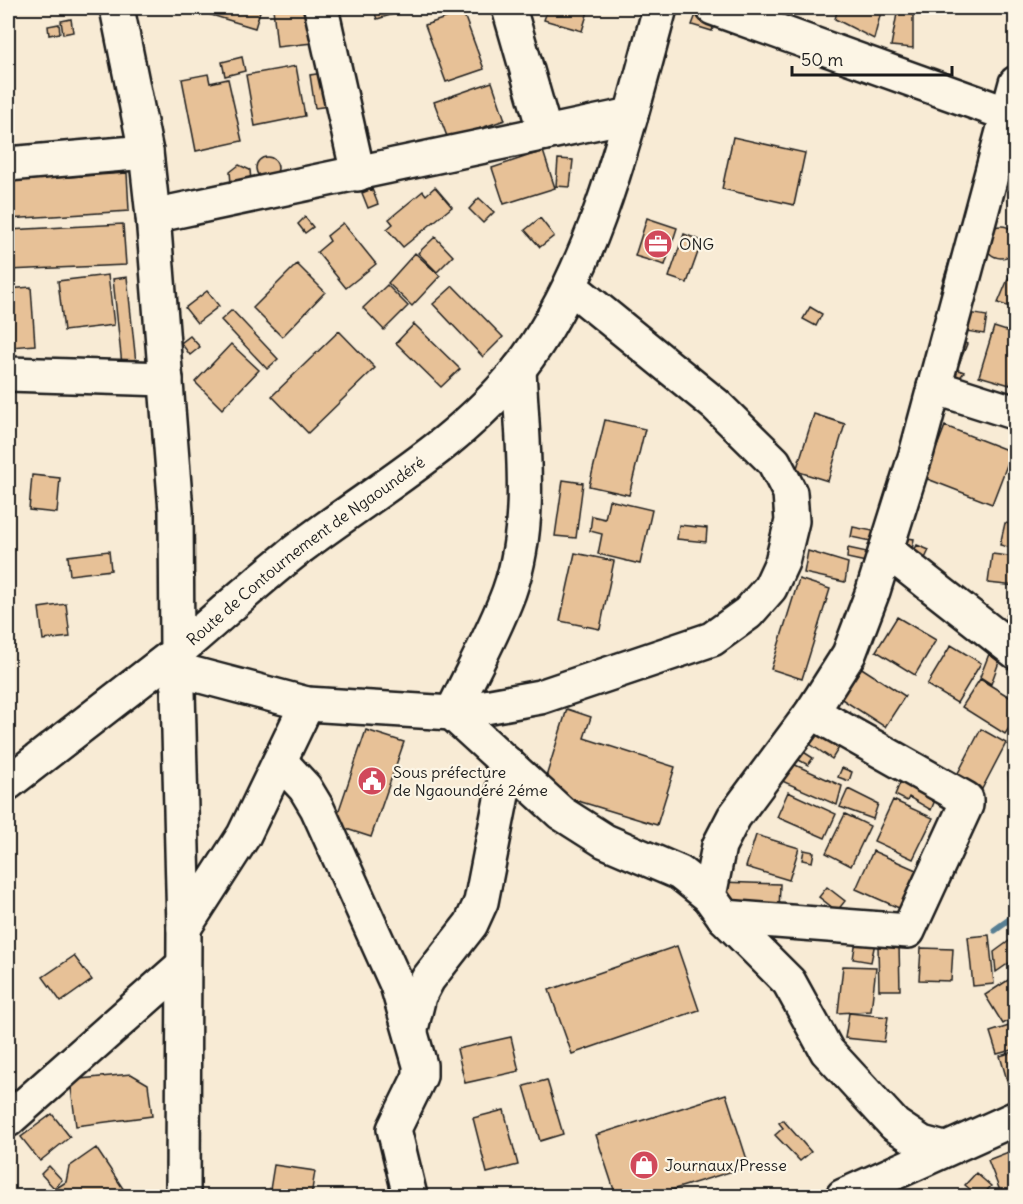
<svg xmlns="http://www.w3.org/2000/svg" width="1023" height="1204" font-family="Delius,sans-serif">
<rect width="100%" height="100%" fill="#f8ebd5"/>
<filter id="ink" filterUnits="userSpaceOnUse"><feTurbulence type="fractalNoise" baseFrequency=".0167" numOctaves="2"/><feDisplacementMap in="SourceGraphic" scale="12" xChannelSelector="R" yChannelSelector="G"/><feConvolveMatrix kernelMatrix="1 2 1 2 8 2 1 2 1" color-interpolation-filters="sRGB"/></filter>
<g filter="url(#ink)">
<g fill="none" stroke-linecap="round" stroke-linejoin="round">
<path stroke="#597f93" stroke-width="7" d="M995,930L1016,915"/>
</g>
<path fill="#e7c197" stroke="#1c1c1c" stroke-width="1.5" d="M210,8H261L255,28L208,14Z
M273,8H309L312,43L277,47Z
M373,8H414L377,19Z
M548,8H589L582,31L544,20Z
M838,8H882L874,39L835,19Z
M898,8L913,9V48L891,46Z
M463,12L484,69L446,82L425,25Z
M697,12L716,18L712,31L692,25Z
M71,19L73,32L63,34L61,21Z
M59,24L60,33L49,35L48,26Z
M242,57L245,71L225,76L222,62Z
M296,66L305,116L255,126L246,75Z
M323,73L329,106L315,108L310,75Z
M208,74L210,83L228,79L242,141L196,151L182,79Z
M492,82L505,120L448,139L434,102Z
M733,137L805,153L794,205L722,189Z
M543,151L555,188L504,204L492,168Z
M256 168a11 11 0 1 1 22 0a11 11 0 1 1-22 0Z
M558,159L573,160L570,187L556,186Z
M239,165L250,170L251,181L231,183L230,172Z
M127,173L129,211L8,219V181Z
M435,187L452,207L403,247L387,229L393,224L389,219L423,191L426,195Z
M372,189L378,204L368,208L362,193Z
M479,198L494,212L483,223L469,209Z
M305,217L313,227L305,233L298,224Z
M540,218L554,236L540,247L525,230Z
M647,218L677,228L665,265L635,256Z
M343,223L376,264L346,288L317,252L330,241L327,236Z
M123,224L126,265L8,270V230Z
M985 242a16 16 0 1 1 32 0a16 16 0 1 1-32 0Z
M684,234L702,241L687,283L669,277Z
M435,237L453,256L437,272L418,253Z
M415,253L440,276L412,306L388,283Z
M951,255L966,259L956,296L940,291Z
M1016,260V309L998,303Z
M297,264L325,292L282,337L253,308Z
M108,275L114,325L64,331L58,281Z
M127,277L136,363L122,365L113,279Z
M387,285L408,306L384,330L363,308Z
M453,286L503,337L483,357L433,304Z
M31,287L35,345L11,347L8,289Z
M207,291L219,306L197,323L185,308Z
M810,307L822,314L816,326L803,319Z
M232,310L278,359L267,369L221,320Z
M957,311L987,316L984,334L954,329Z
M414,324L460,369L441,387L396,343Z
M994,327L1016,334V367L1010,385L979,376Z
M339,331L375,368L308,433L272,396Z
M190,336L200,347L190,355L181,343Z
M955,339L967,344L959,364L947,359Z
M231,344L259,370L222,409L195,382Z
M947,366L964,372L958,381L946,378Z
M814,414L845,424L828,481L796,471Z
M605,420L645,429L629,495L589,486Z
M945,426L1012,452L992,504L925,478Z
M32,475L60,478L57,513L29,510Z
M563,480L583,483L576,538L555,536Z
M609,500L652,510L640,564L598,554L602,534L590,531L592,516L605,519Z
M1005,523L1016,525V549L1000,545Z
M679,525L707,528L706,542L677,539Z
M853,527L873,531L871,541L851,537Z
M900,537L914,539L912,550L898,548Z
M917,545L929,550L922,565L910,560Z
M848,548L867,552L866,562L847,558Z
M109,551L111,570L70,575L68,556Z
M808,551L848,563L845,582L804,573Z
M575,553L614,561L600,629L560,621Z
M992,554L1016,557V586L988,583Z
M799,579L830,589L802,679L771,669Z
M1011,602L1016,603V644L999,638Z
M66,604L70,637L43,640L39,608Z
M897,617L936,640L915,675L876,651Z
M951,645L981,663L957,703L927,685Z
M989,654L999,662L991,684L980,677Z
M857,665L905,696L885,727L837,696Z
M980,679L1016,701V718L1005,734L962,707Z
M567,709L591,717L584,738L675,767L657,825L542,790Z
M981,729L1006,743L982,789L957,775Z
M366,730L404,742L371,837L334,825Z
M819,732L840,746L832,759L810,744Z
M802,751L813,758L808,765L797,759Z
M793,764L842,786L837,805L782,781Z
M842,768L852,772L849,781L838,777Z
M1016,769V825H1012L1008,770Z
M902,778L937,795L931,810L909,797L907,801L895,795Z
M848,789L878,804L873,819L840,807Z
M788,792L836,814L825,838L777,817Z
M893,800L933,818L913,859L874,841Z
M845,814L870,826L851,866L826,853Z
M756,835L799,848L789,880L746,867Z
M804,850L814,852L812,862L802,860Z
M873,851L925,874L908,912L856,889Z
M721,882L780,884L779,913L720,911Z
M827,887L845,901L837,911L819,897Z
M989,935L994,984L973,986L968,937Z
M1016,936V958L996,972L994,952Z
M856,940L875,943L871,962L853,959Z
M878,945H899L900,990H879Z
M677,946L699,1010L572,1054L549,990Z
M921,948L953,949L951,981L919,980Z
M74,956L92,980L61,1002L43,977Z
M843,966L876,967L871,1011L838,1013Z
M1016,975V1016L1003,1024L985,995Z
M849,1013L888,1017L884,1042L845,1038Z
M1009,1026L1016,1049L997,1054L990,1032Z
M511,1037L519,1071L465,1083L457,1049Z
M1016,1051V1096L1012,1097L1000,1056Z
M131,1074L148,1084L152,1116L76,1126L70,1080Z
M547,1080L563,1134L540,1141L524,1086Z
M726,1094L749,1166L652,1196H616L596,1135Z
M504,1110L518,1165L487,1173L473,1118Z
M52,1114L70,1137L40,1161L21,1137Z
M783,1120L811,1152L800,1161L775,1135L783,1128L779,1123Z
M96,1148L128,1196H56L52,1191L66,1182L69,1167Z
M1016,1149V1196H1002L988,1160Z
M274,1165L315,1171L311,1196H269Z
M49,1166L62,1180L54,1188L41,1174Z
M976,1173L991,1186L982,1196H978L965,1185Z
M535,1188L545,1195L543,1196H530Z"/>
<g fill="none" stroke-linecap="round" stroke-linejoin="round">
<g stroke="#1c1c1c" stroke-width="38">
<g id="minor">
<path d="M321,8L358,174"/>
<path d="M509,8L545,133"/>
<path d="M713,8L1016,117"/>
<path d="M8,164L146,152"/>
<path d="M153,216L631,115"/>
<path d="M8,374L166,379"/>
<path d="M934,387L1016,413"/>
<path d="M886,550L1016,652"/>
<path d="M178,670L307,704L452,713L540,697L712,639L748,613L770,588L782,562L792,521L790,493L774,462L716,405L571,287"/>
<path d="M452,713C471,673 494,633 509,592C534,522 522,442 519,369"/>
<path d="M452,713L561,813L605,841L680,873L709,896"/>
<path d="M280,761L305,788L317,808L397,985L420,1065V1076L394,1129L410,1196"/>
<path d="M8,783L177,652L176,511L153,216L146,152L117,8"/>
<path d="M724,917L908,931L966,805V799L812,712"/>
<path d="M184,928L244,835L307,704"/>
<path d="M411,1029L419,996L428,979L471,924L481,902L508,764"/>
<path d="M8,1120L182,966"/>
<path d="M944,1149L922,1143L895,1125L827,1051L789,982L724,917L709,896L719,846L734,817L812,712L849,654L873,591L917,451L1016,83"/>
<path id="s1" d="M183,1196L184,928L177,652C219,617 259,579 302,546C376,490 461,443 519,369C595,272 628,125 660,8"/>
<path d="M843,1196L1016,1118"/>
</g>
</g>
<use href="#minor" stroke="#fcf5e5" stroke-width="33"/>
</g>
</g>
<defs>
<g id="office-disc" transform="scale(1.5)"><circle r="9.5" fill="#d1495b" stroke="#fcf5e5"/><path d="M-6-3h4V-5.5h4V-3h4V5H-6ZM-1-4.5V-3h2v-1.5ZM-6 0V1H6V0Z" fill="#fff"/></g>
<g id="civic-disc" transform="scale(1.5)"><circle r="9.5" fill="#d1495b" stroke="#fcf5e5"/><path d="M-.6-6.5H3V-4.5H.6V-3L4-1V1h2V6H-6V1h2V-1L-.6-3ZM-1.2 2.5V6h2.4V2.5Z" fill="#fff"/></g>
<g id="shop-disc" transform="scale(1.5)"><circle r="9.5" fill="#d1495b" stroke="#fcf5e5"/><path d="M-5-2.5h2.3a2.7 3.5 0 0 1 5.4 0H5L5.5 6h-11ZM-1.5-2.5h3a1.5 2.3 0 0 0-3 0Z" fill="#fff"/></g>
</defs>
<g fill-rule="evenodd">
<use href="#office-disc" x="658" y="244"/>
<use href="#civic-disc" x="372" y="781"/>
<use href="#shop-disc" x="644" y="1165"/>
</g>
<g text-anchor="middle" stroke-width="4.5" stroke-linejoin="round" paint-order="stroke">
<g font-size="16" fill="#1c1c1c" stroke="#fcf5e5" text-anchor="start">
<text x="679" y="250">ONG</text>
<text x="393" y="778">Sous préfecture<tspan x="393" dy="18">de Ngaoundéré 2éme</tspan></text>
<text x="665" y="1171">Journaux/Presse</text>
</g>
<g font-size="16" fill="#1c1c1c" stroke="#fcf5e5">
<text dy="6" stroke="none"><textPath href="#s1" startOffset="708">Route de Contournement de Ngaoundéré</textPath></text>
</g>
</g>
<rect width="1023" height="1204" fill="none" stroke="#fcf5e5" stroke-width="30"/>
<rect x="15" y="15" width="993" height="1174" fill="none" stroke="#1c1c1c" stroke-width="2" filter="url(#ink)"/>
<path d="M792 66v9h160v-9" fill="none" stroke="#1c1c1c" stroke-width="3"/>
<text x="801" y="66" font-size="18" fill="#1c1c1c" stroke="#fcf5e5" stroke-width="4.5" paint-order="stroke">50 m</text>
</svg>
